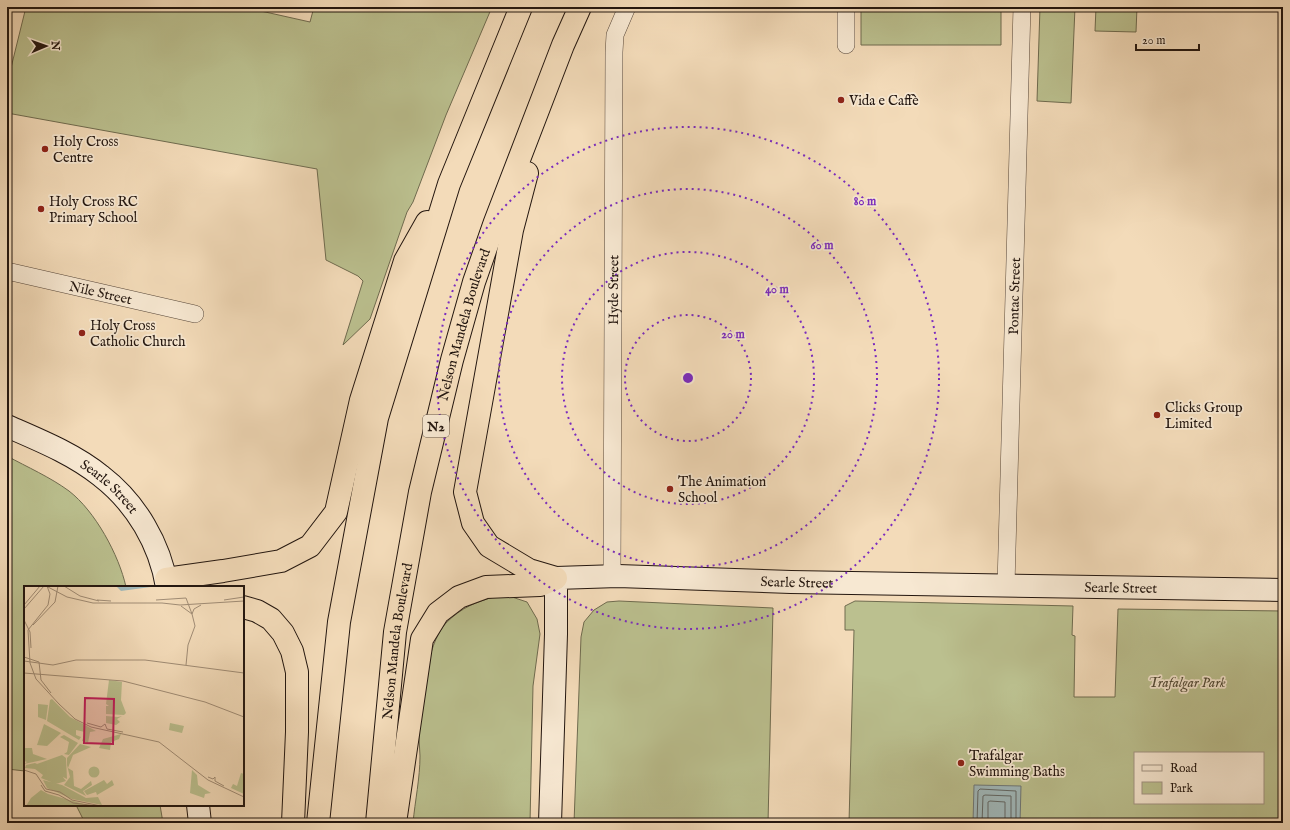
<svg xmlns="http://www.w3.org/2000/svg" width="1290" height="830" font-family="'IM FELL English',serif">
<rect width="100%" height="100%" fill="#f3dbb9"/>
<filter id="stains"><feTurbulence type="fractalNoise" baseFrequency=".005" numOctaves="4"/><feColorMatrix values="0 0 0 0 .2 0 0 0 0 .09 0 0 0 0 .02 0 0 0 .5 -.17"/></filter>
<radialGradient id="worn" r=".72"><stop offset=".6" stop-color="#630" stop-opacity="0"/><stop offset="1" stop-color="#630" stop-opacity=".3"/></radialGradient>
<path fill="#bbc08f" stroke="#6f6b4f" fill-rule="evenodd" d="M26,7H243L310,22L314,7H492L446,115L413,202L407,212L370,319L343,345L363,281L358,276L326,260L317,169L7,113V84Z
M861,7H1001V45H861Z
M1040,7H1075L1071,103L1037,101Z
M1096,7H1137L1136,32L1095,31Z
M7,456C27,467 50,477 69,491C95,511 119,555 126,587H25V771L7,769Z
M497,596L512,597L527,602L537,619L540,634L533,686L530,823H413C415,801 420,778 420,756C420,750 419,744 419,738C419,709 426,644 446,623C462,607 476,602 497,596Z
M619,601L773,608L768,823H574L581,637L584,622L594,610L607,602Z
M855,601L1073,606L1072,635L1075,636L1074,697H1115L1118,609L1283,611V823H849L854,630H845V606ZM1135,753H1263V803H1135Z
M76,805H160L163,823H85Z"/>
<path fill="#a0b8ba" stroke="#6e7776" d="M974,785L1021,786L1020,823H973Z"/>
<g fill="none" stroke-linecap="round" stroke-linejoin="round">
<path stroke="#626764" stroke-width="1" d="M977,823L978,791L980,789L1016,791V823
M982,823L983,796L985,795L1011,796V823
M988,823V802L990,801L1005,802V823"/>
<g stroke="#57473a" stroke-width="18">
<g id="street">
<path d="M846,45V7"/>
<path id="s1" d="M7,271L195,314"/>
<path id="s2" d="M612,576L614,52L615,35L627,7"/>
<path id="s3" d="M1006,585L1022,7"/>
</g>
</g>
<g stroke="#23160f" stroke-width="24">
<g id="secondary">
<path id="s4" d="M7,426C39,440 74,454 101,476C136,503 160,544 167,587"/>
<path d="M198,805L200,823"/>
<path id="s5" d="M550,823L556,634V578L618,576L791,582L1283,590"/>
</g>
</g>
<g stroke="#23160f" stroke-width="24">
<g id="highway">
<path d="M527,173L512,230L465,492L473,523L489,546L529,570L556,578"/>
<path d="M166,579L223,571L281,561L310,546L336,512L361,400L405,261L427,222"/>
<path d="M243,607L257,611L271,619L283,633L292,651L297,672V732L293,823"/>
<path d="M318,823L339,622L377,418L449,184L521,7"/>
<path id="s6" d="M377,823L395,632L420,492L452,360L474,282L495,222L563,45L580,7"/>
<path d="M395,823L422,639L438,613L459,597L486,587L540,585L555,579"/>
</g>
</g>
<use href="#street" stroke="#f7e8d2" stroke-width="17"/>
<use href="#secondary" stroke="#f7e8d2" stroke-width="22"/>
<use href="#highway" stroke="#f3dbb9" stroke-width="22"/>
</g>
<g fill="none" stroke="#7b2cbf" stroke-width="2" stroke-dasharray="2 4">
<circle cx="688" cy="378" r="63"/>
<circle cx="688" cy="378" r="126"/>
<circle cx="688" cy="378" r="189"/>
<circle cx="688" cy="378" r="251"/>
</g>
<g fill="#8f2418" stroke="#f7e8d2" stroke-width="1.5">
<circle cx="841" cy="100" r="4"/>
<circle cx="45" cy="149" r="4"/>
<circle cx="41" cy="209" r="4"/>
<circle cx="82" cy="333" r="4"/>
<circle cx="1157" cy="415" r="4"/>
<circle cx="670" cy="489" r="4"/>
<circle cx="961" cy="763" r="4"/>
</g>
<g text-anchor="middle" stroke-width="3.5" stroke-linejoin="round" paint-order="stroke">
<rect fill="#f7e8d2" stroke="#63554a" stroke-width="1" x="423" y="415" width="26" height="22" rx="3"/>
<g font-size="13" font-weight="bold" fill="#23160f">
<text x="436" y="431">N2</text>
</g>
<g font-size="14" fill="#23160f" stroke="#f7e8d2" text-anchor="start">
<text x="849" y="105">Vida e Caffè</text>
<text x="53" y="146">Holy Cross<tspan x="53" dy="16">Centre</tspan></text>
<text x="49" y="206">Holy Cross RC<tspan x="49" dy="16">Primary School</tspan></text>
<text x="90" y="330">Holy Cross<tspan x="90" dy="16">Catholic Church</tspan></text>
<text x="1165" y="412">Clicks Group<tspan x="1165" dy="16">Limited</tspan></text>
<text x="678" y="486">The Animation<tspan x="678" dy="16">School</tspan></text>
<text x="969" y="760">Trafalgar<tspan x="969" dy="16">Swimming Baths</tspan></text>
</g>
<g font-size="14" fill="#23160f" stroke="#f7e8d2">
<text dy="5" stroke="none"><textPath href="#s2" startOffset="286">Hyde Street</textPath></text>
<text dy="5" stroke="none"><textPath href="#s1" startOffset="96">Nile Street</textPath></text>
<text dy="5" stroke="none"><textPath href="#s3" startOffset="289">Pontac Street</textPath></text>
<text dy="5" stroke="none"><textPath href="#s6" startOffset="507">Nelson Mandela Boulevard</textPath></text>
<text dy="5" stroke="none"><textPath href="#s4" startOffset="120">Searle Street</textPath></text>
<text dy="5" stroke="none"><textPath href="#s5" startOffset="486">Searle Street</textPath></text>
<text dy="5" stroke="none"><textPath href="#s5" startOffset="810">Searle Street</textPath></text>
<text dy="5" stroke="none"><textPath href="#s6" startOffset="183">Nelson Mandela Boulevard</textPath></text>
</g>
<g font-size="14" font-style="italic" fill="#514935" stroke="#f7e8d2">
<text x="1187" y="687">Trafalgar Park</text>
</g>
</g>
<g transform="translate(24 586)">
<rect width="220" height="220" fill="#f3dbb9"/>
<path d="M85,94L98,96L97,114L102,127L100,129L82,128V120H85L82,118ZM28,113L46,131L72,145L66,146L64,157L58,155L61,146L52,144V149L57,151L55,154L23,135L26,114ZM14,118L24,119L22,134L14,131ZM82,130L94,131L98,130L93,133L96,136L92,139L82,137ZM146,137L160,140L158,147L145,144ZM20,138L37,147L23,160L13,159ZM97,148L95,153L87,156L86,164L75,162L79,153ZM40,149L54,157L45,169L40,168L43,166L45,156L36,151ZM56,158L67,161L49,169L44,182L49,185L50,200L57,203L67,195L68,199L59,205L62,210L40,199L46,191L43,179V172ZM0,162H8L9,168L23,173L0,178L3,176L0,175ZM38,169L42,172L43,193L13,178ZM11,177L38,190L42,195L32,198L17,192L19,189L11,183L1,182L2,179ZM64.5 186a5.5 5.5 0 1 1 11 0a5.5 5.5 0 1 1-11 0ZM168,184L173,189L174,199L187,207L181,208L180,212L166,207ZM217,187L220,188V208L207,202L209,198L213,200ZM19,194L38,199L62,212L74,211L78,219L48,213L23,202ZM80,194L83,198L88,194L90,199L73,209L72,206L63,209L60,205ZM17,204L24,208L67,220H2L7,212Z" fill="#bbc08f"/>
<path d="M92,0H134L97,5Z" fill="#a0b8ba"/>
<path fill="none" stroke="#a08c75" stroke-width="1" d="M23,0L26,8L24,19L4,44L6,77L12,93L35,118L51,133L67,141L135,156L184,194L220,211M40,0L56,10L75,15M24,1L43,11L69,17H138L156,19L220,15M73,14L87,15M132,14L162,12L168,28M200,14L220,11M0,19L16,0M157,20L168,28M0,23L20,0M168,28L170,23L177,19M0,34L6,46L7,62M9,39L31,16L34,0M0,71L15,76L17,94L27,107M0,75L29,79L52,74H121L220,87M162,79L164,59L171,40L168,28M0,87L99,95L181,116L220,131M63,137L77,141L81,138L83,143L99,146M0,184L12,188L22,203L36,206L48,214L77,220M184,191L189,193L191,191V195L200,200M17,199L21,205L35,209L49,217L73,220M104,220H126"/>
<path fill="#c2185b" fill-opacity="0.15" stroke="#c2185b" stroke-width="2" d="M61,112L90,113L89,158L60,157Z"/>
<rect width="220" height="220" fill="none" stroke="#23160f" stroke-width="2"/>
</g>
<circle cx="688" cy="378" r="6" fill="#7b2cbf" stroke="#f7e8d2" stroke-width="2"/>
<g font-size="12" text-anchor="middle" font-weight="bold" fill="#7b2cbf" stroke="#f7e8d2" stroke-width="3.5" stroke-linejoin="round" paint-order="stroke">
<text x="865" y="205">80 m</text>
<text x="822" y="249">60 m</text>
<text x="777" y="293">40 m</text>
<text x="733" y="338">20 m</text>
</g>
<rect width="1290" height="830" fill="none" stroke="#f3dbb9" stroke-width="24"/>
<rect x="8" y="8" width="1274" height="814" fill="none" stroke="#23160f" stroke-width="2"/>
<rect x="12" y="12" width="1266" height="806" fill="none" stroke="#23160f"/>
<rect x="1134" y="752" width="130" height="52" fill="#f7e8d2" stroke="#a29484"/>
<rect x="1142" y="765" width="20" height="6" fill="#f7e8d2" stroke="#a29484"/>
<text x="1170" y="772" font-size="12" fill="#23160f">Road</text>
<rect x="1142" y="782" width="20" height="12" fill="#bbc08f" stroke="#a29484"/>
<text x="1170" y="792" font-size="12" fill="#23160f">Park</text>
<g transform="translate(46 46) rotate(88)" stroke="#f7e8d2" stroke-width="3" paint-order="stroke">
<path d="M0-3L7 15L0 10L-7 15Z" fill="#23160f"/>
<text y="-6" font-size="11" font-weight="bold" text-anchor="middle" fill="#23160f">N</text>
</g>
<path d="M1136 44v6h63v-6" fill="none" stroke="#23160f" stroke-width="2"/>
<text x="1142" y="44" font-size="12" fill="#23160f" stroke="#f7e8d2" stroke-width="3" paint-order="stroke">20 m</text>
<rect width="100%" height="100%" filter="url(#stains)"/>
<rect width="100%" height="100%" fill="url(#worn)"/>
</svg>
